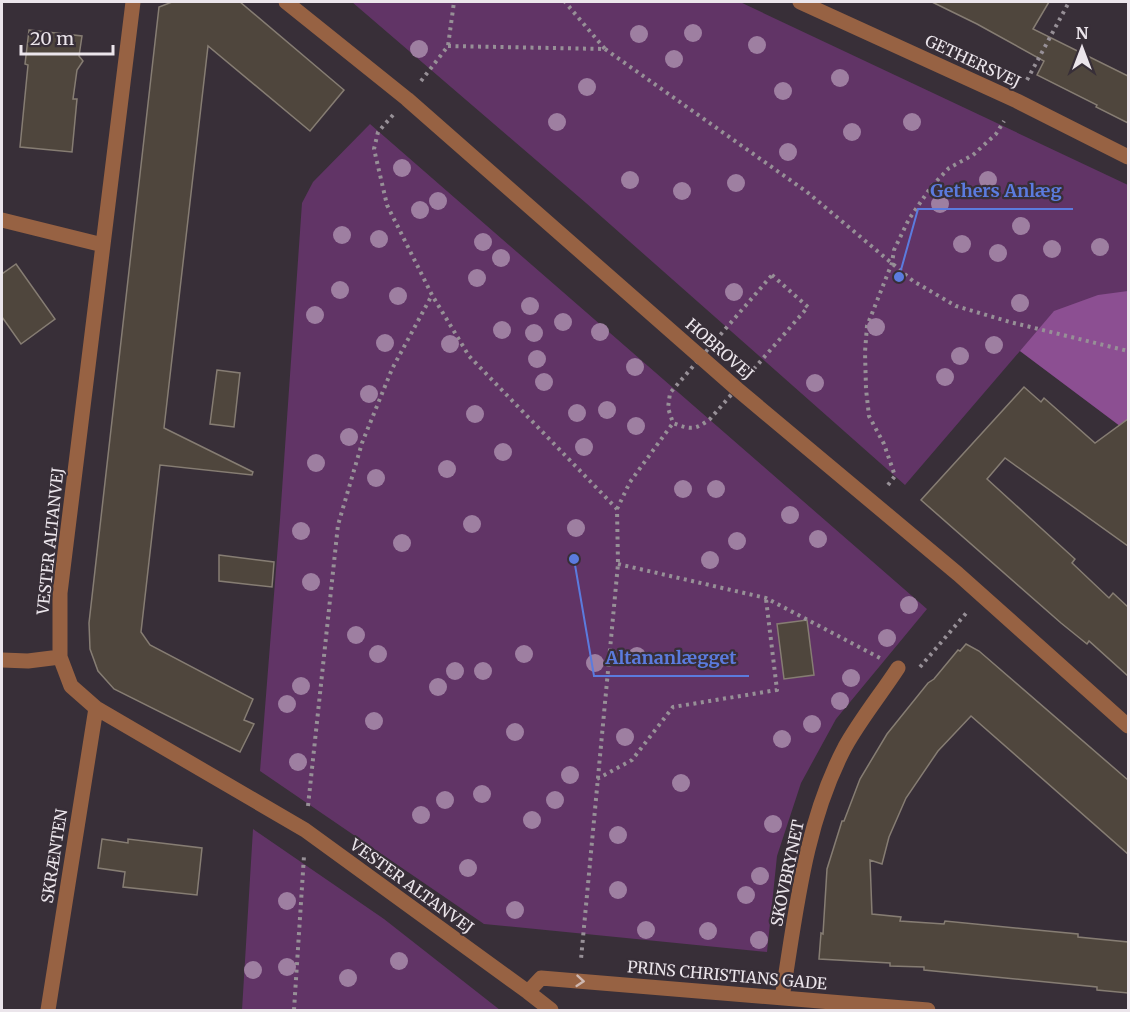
<svg xmlns="http://www.w3.org/2000/svg" width="1130" height="1012" font-family="Merriweather,serif">
<rect width="100%" height="100%" fill="#382f38"/>
<path fill="#613466" d="M352,2H740L1128,185V432L1020,351L905,485L586,203Z
M370,124L927,609L836,719L801,783L777,856L767,952L484,924L260,771L280,519L302,203L313,182Z
M253,829L384,919L500,1010H242Z"/>
<path fill="#8c4f92" d="M1128,291V432L1020,351L1054,311L1098,295Z"/>
<path fill="#4f463d" stroke="#867d73" stroke-width="1.5" d="M172,2H240L344,90L310,131L208,46L164,428L253,472L252,475L160,465L141,632L150,645L253,699L244,720L254,724L240,752L114,689L98,671L90,649L89,623L159,7Z
M932,2H1049L1033,29L1128,76V123L1096,107L1097,105L1037,75L1044,61L977,24Z
M29,30L82,36L79,56L83,61L77,70L73,99H77L72,152L20,147L28,65L25,64Z
M16,264L55,319L21,344L2,317V274Z
M217,370L240,373L234,427L210,424Z
M1024,387L1041,402L1044,398L1095,443L1128,419V546L1005,458L987,479L1075,559L1072,563L1109,598L1113,593L1128,607V676L1089,641L1087,644L1061,623L921,500Z
M219,555L274,562L272,587L219,581Z
M807,620L814,675L784,679L777,624Z
M966,644L979,651L1128,780V854L971,716L938,751L906,798L889,837L882,864L870,860L872,914L901,917L900,921L944,924L945,921L1078,934V937L1128,942V993L1097,990V987L924,970V967L890,966V963L819,959L821,933L823,934L827,869L842,821H844L860,779L887,734L928,683L934,679L958,650L960,651Z
M102,839L128,843V839L202,848L197,895L123,887L125,872L98,868Z"/>
<g fill="none" stroke-linecap="round" stroke-linejoin="round">
<path stroke="#979097" stroke-width="4" stroke-dasharray="3 4.5" stroke-linecap="butt" d="M448,46L605,49L565,2
M605,49L807,192L913,281L956,306L1010,322L1128,351
M1027,80L1069,2
M421,81L448,46L454,2
M393,115L378,132L374,149L387,205L432,295L469,356L617,509L618,564L581,959
M772,275L808,307L710,419C695,430 691,430 673,423L668,408L670,393Z
M888,485L895,476L884,444L869,416L866,389L865,352L867,326L892,263L894,250L909,219L931,187L949,168L973,155L996,134L1004,121
M617,509L630,482L673,423
M618,564L766,598L880,658
M920,667L968,611
M597,779L632,760L673,707L777,690L766,599
M308,806L338,525L362,443L392,369L432,295
M294,1010L304,856"/>
<path stroke="#976243" stroke-width="15" d="M133,2L60,593V657L71,686L96,708L305,830L528,992L551,1010
M800,2L1017,101L1128,157
M2,220L103,245
M2,660L28,661L60,657
M528,992L541,978L928,1010
M782,998C796,913 804,825 845,747C860,720 881,694 898,668
M48,1010L96,708"/>
<path stroke="#976243" stroke-width="15" d="M286,2L407,99L737,389L958,574L1128,726"/>
</g>
<g fill="#9e7fa1">
<circle cx="693" cy="33" r="9"/>
<circle cx="639" cy="34" r="9"/>
<circle cx="757" cy="45" r="9"/>
<circle cx="419" cy="49" r="9"/>
<circle cx="674" cy="59" r="9"/>
<circle cx="840" cy="78" r="9"/>
<circle cx="587" cy="87" r="9"/>
<circle cx="783" cy="91" r="9"/>
<circle cx="557" cy="122" r="9"/>
<circle cx="912" cy="122" r="9"/>
<circle cx="852" cy="132" r="9"/>
<circle cx="788" cy="152" r="9"/>
<circle cx="402" cy="168" r="9"/>
<circle cx="630" cy="180" r="9"/>
<circle cx="988" cy="180" r="9"/>
<circle cx="736" cy="183" r="9"/>
<circle cx="682" cy="191" r="9"/>
<circle cx="438" cy="201" r="9"/>
<circle cx="940" cy="204" r="9"/>
<circle cx="420" cy="210" r="9"/>
<circle cx="1021" cy="226" r="9"/>
<circle cx="342" cy="235" r="9"/>
<circle cx="379" cy="239" r="9"/>
<circle cx="483" cy="242" r="9"/>
<circle cx="962" cy="244" r="9"/>
<circle cx="1100" cy="247" r="9"/>
<circle cx="1052" cy="249" r="9"/>
<circle cx="998" cy="253" r="9"/>
<circle cx="501" cy="258" r="9"/>
<circle cx="477" cy="278" r="9"/>
<circle cx="340" cy="290" r="9"/>
<circle cx="734" cy="292" r="9"/>
<circle cx="398" cy="296" r="9"/>
<circle cx="1020" cy="303" r="9"/>
<circle cx="530" cy="306" r="9"/>
<circle cx="315" cy="315" r="9"/>
<circle cx="563" cy="322" r="9"/>
<circle cx="876" cy="327" r="9"/>
<circle cx="502" cy="330" r="9"/>
<circle cx="600" cy="332" r="9"/>
<circle cx="534" cy="333" r="9"/>
<circle cx="385" cy="343" r="9"/>
<circle cx="450" cy="344" r="9"/>
<circle cx="994" cy="345" r="9"/>
<circle cx="960" cy="356" r="9"/>
<circle cx="537" cy="359" r="9"/>
<circle cx="635" cy="367" r="9"/>
<circle cx="945" cy="377" r="9"/>
<circle cx="544" cy="382" r="9"/>
<circle cx="815" cy="383" r="9"/>
<circle cx="369" cy="394" r="9"/>
<circle cx="607" cy="410" r="9"/>
<circle cx="577" cy="413" r="9"/>
<circle cx="475" cy="414" r="9"/>
<circle cx="636" cy="426" r="9"/>
<circle cx="349" cy="437" r="9"/>
<circle cx="584" cy="447" r="9"/>
<circle cx="503" cy="452" r="9"/>
<circle cx="316" cy="463" r="9"/>
<circle cx="447" cy="469" r="9"/>
<circle cx="376" cy="478" r="9"/>
<circle cx="683" cy="489" r="9"/>
<circle cx="716" cy="489" r="9"/>
<circle cx="790" cy="515" r="9"/>
<circle cx="472" cy="524" r="9"/>
<circle cx="576" cy="528" r="9"/>
<circle cx="301" cy="531" r="9"/>
<circle cx="818" cy="539" r="9"/>
<circle cx="737" cy="541" r="9"/>
<circle cx="402" cy="543" r="9"/>
<circle cx="710" cy="560" r="9"/>
<circle cx="311" cy="582" r="9"/>
<circle cx="909" cy="605" r="9"/>
<circle cx="356" cy="635" r="9"/>
<circle cx="887" cy="638" r="9"/>
<circle cx="378" cy="654" r="9"/>
<circle cx="524" cy="654" r="9"/>
<circle cx="637" cy="656" r="9"/>
<circle cx="595" cy="663" r="9"/>
<circle cx="455" cy="671" r="9"/>
<circle cx="483" cy="671" r="9"/>
<circle cx="851" cy="678" r="9"/>
<circle cx="301" cy="686" r="9"/>
<circle cx="438" cy="687" r="9"/>
<circle cx="840" cy="701" r="9"/>
<circle cx="287" cy="704" r="9"/>
<circle cx="374" cy="721" r="9"/>
<circle cx="812" cy="724" r="9"/>
<circle cx="515" cy="732" r="9"/>
<circle cx="625" cy="737" r="9"/>
<circle cx="782" cy="739" r="9"/>
<circle cx="298" cy="762" r="9"/>
<circle cx="570" cy="775" r="9"/>
<circle cx="681" cy="783" r="9"/>
<circle cx="482" cy="794" r="9"/>
<circle cx="445" cy="800" r="9"/>
<circle cx="555" cy="800" r="9"/>
<circle cx="421" cy="815" r="9"/>
<circle cx="532" cy="820" r="9"/>
<circle cx="773" cy="824" r="9"/>
<circle cx="618" cy="835" r="9"/>
<circle cx="468" cy="868" r="9"/>
<circle cx="760" cy="876" r="9"/>
<circle cx="618" cy="890" r="9"/>
<circle cx="746" cy="895" r="9"/>
<circle cx="287" cy="901" r="9"/>
<circle cx="515" cy="910" r="9"/>
<circle cx="646" cy="930" r="9"/>
<circle cx="708" cy="931" r="9"/>
<circle cx="759" cy="940" r="9"/>
<circle cx="399" cy="961" r="9"/>
<circle cx="287" cy="967" r="9"/>
<circle cx="253" cy="970" r="9"/>
<circle cx="348" cy="978" r="9"/>
</g>
<defs><path id="oneway-chevron" d="M-2-3.5L2.5 0L-2 3.5" fill="none" stroke-width="1.6" stroke-linecap="round" stroke-linejoin="round" transform="scale(1.5)"/></defs>
<use stroke="#ceb7b0" href="#oneway-chevron" transform="translate(580 981) rotate(5)"/>
<g text-anchor="middle" stroke-width="4.5" stroke-linejoin="round" paint-order="stroke">
<g font-size="16" fill="#ebe5eb" stroke="#382f38">
<text transform="translate(973 61) rotate(25)" y="6">GETHERSVEJ</text>
<text transform="translate(720 349) rotate(41)" y="6">HOBROVEJ</text>
<text transform="translate(50 541) rotate(-84)" y="6">VESTER ALTANVEJ</text>
<text transform="translate(54 856) rotate(-81)" y="6">SKRÆNTEN</text>
<text transform="translate(787 873) rotate(-78)" y="6">SKOVBRYNET</text>
<text transform="translate(412 886) rotate(36)" y="6">VESTER ALTANVEJ</text>
<text transform="translate(727 975) rotate(5)" y="6">PRINS CHRISTIANS GADE</text>
</g>
</g>
<path fill="none" stroke="#5b7bde" stroke-width="2" d="M899 277L918 209H1073M574 559L594 676H749"/>
<g fill="#5b7bde" stroke="#382f38" stroke-width="2">
<circle cx="899" cy="277" r="6"/>
<circle cx="574" cy="559" r="6"/>
</g>
<g font-size="18" text-anchor="middle" font-weight="bold" fill="#5b7bde" stroke="#382f38" stroke-width="4.5" stroke-linejoin="round" paint-order="stroke">
<text x="996" y="197">Gethers Anlæg</text>
<text x="671" y="664">Altananlægget</text>
</g>
<rect width="1130" height="1012" fill="none" stroke="#ebe5eb" stroke-width="6"/>
<g transform="translate(1082 48)" stroke="#382f38" stroke-width="4.5" paint-order="stroke">
<path d="M0-4.5L10 22L0 15L-10 22Z" fill="#ebe5eb"/>
<text y="-9" font-size="16" font-weight="bold" text-anchor="middle" fill="#ebe5eb">N</text>
</g>
<path d="M21 45v9h92v-9" fill="none" stroke="#ebe5eb" stroke-width="3"/>
<text x="30" y="45" font-size="18" fill="#ebe5eb" stroke="#382f38" stroke-width="4.5" paint-order="stroke">20 m</text>
</svg>
